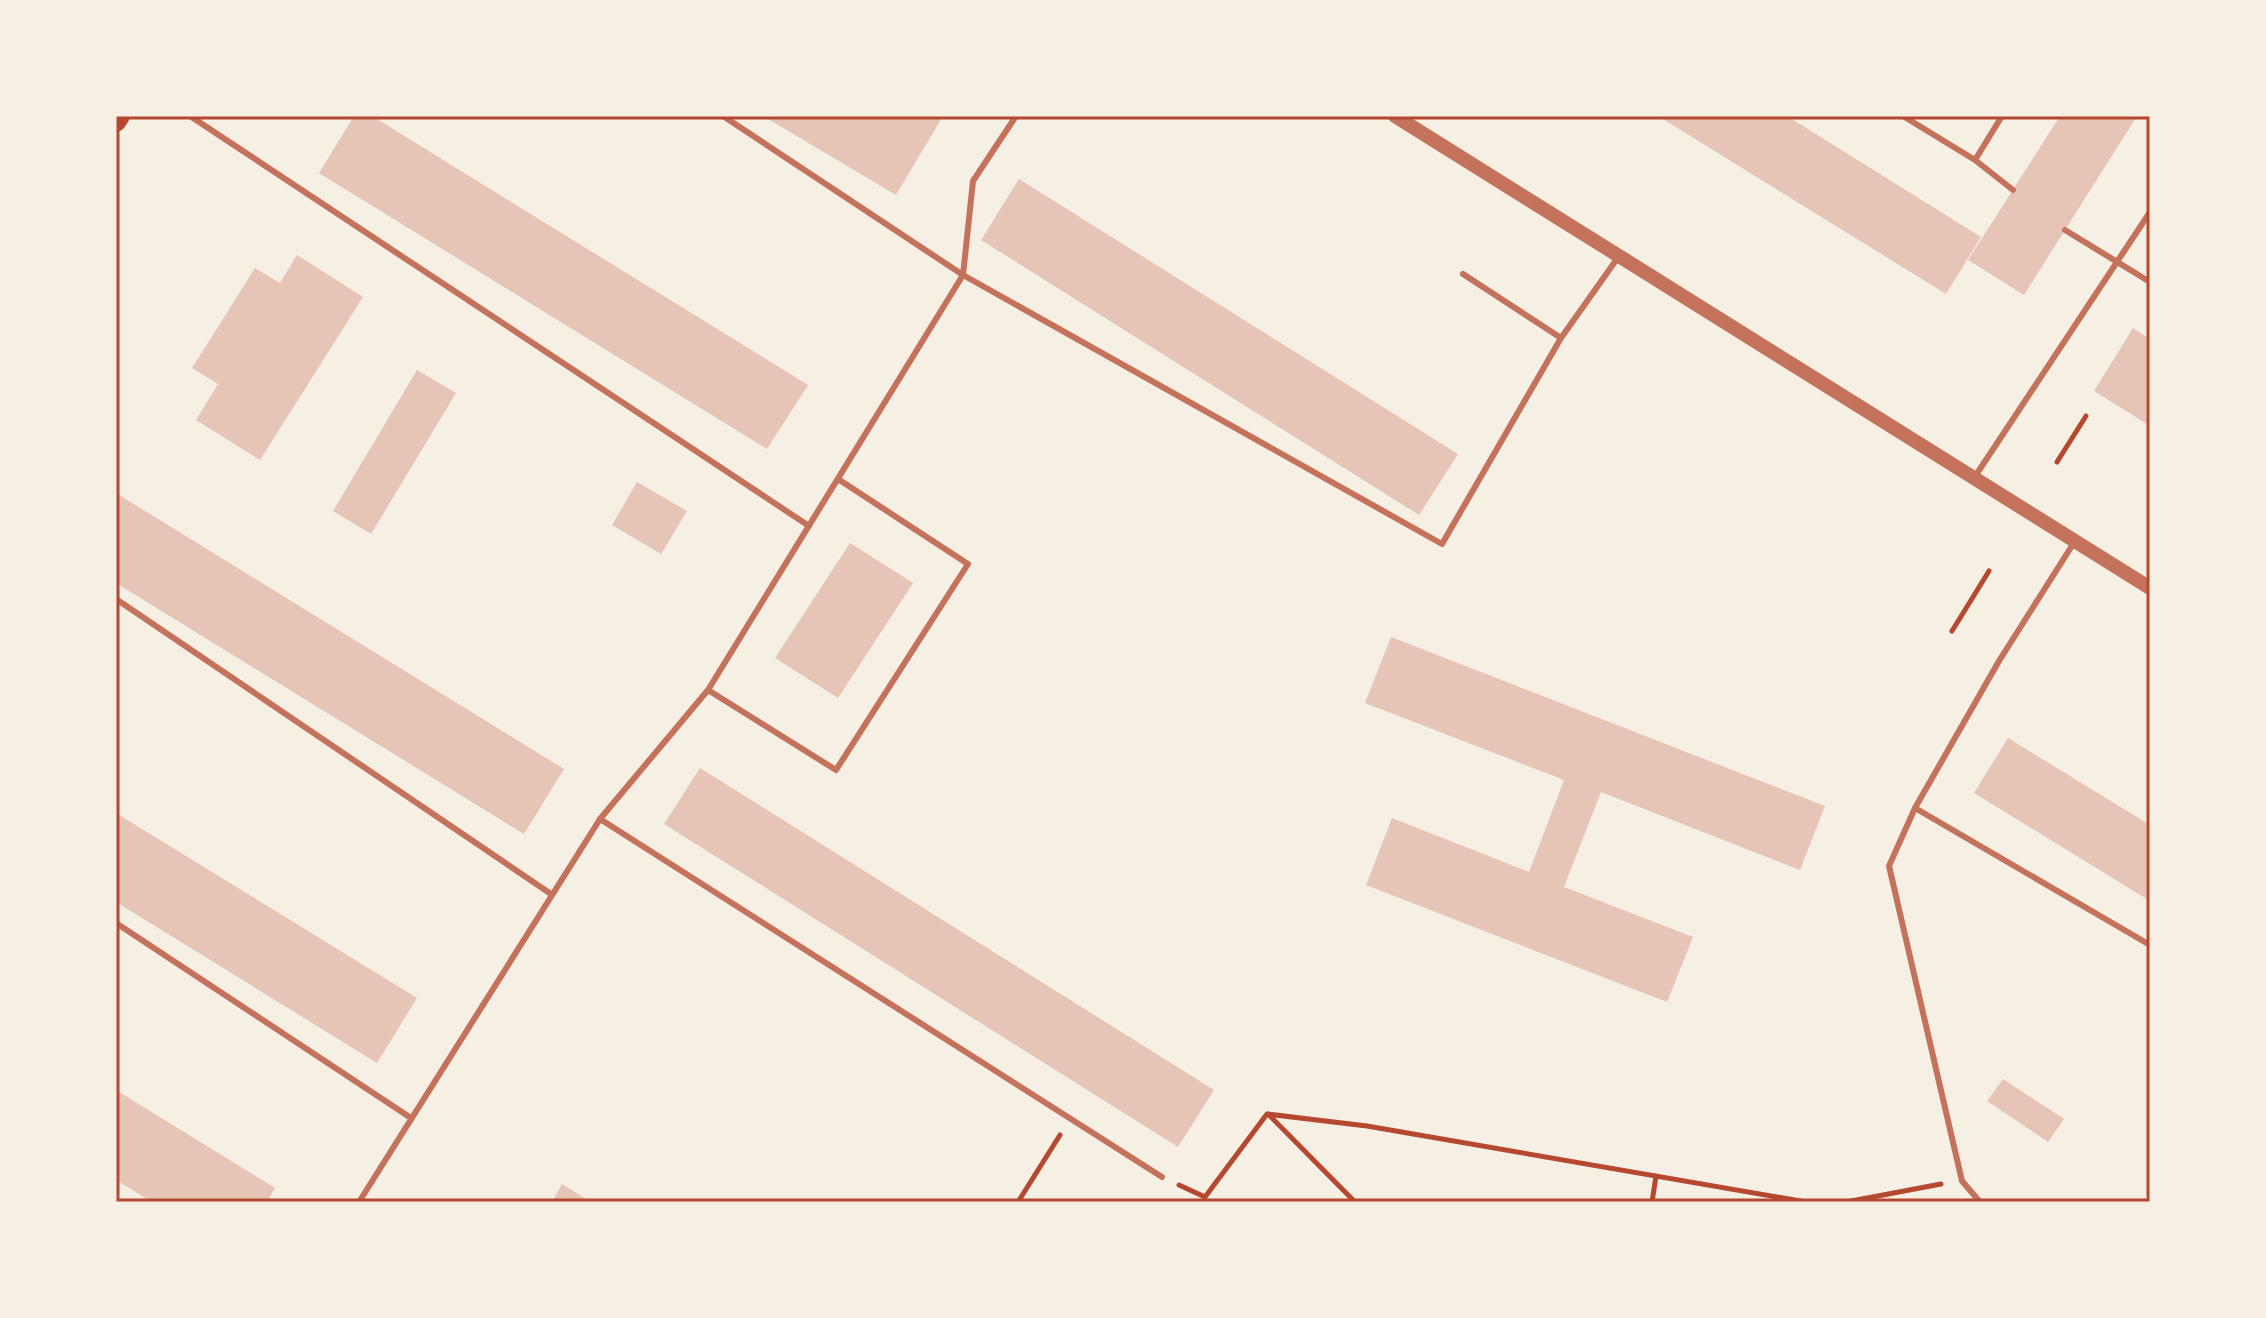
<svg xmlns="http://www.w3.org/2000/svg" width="2266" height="1318" font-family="Ubuntu,sans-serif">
<rect width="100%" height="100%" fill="#f6efe4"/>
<path fill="#e6c5b7" d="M354,116H372L808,385L767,449L319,173Z
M763,116H943L896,195Z
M1658,116H1787L1981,237L1946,294Z
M2060,116H2137L2024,295L1968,260Z
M1019,179L1458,454L1419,515L981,240Z
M297,255L363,297L260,460L196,420L218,384L192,368L255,268L280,283Z
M2133,328L2150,339V426L2094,391Z
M417,370L456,393L371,534L333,511Z
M637,482L687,511L661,554L612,525Z
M116,493L564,769L524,834L116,583Z
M850,543L913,583L838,698L775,658Z
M1391,637L1825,806L1800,870L1601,792L1564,887L1693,937L1667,1002L1366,885L1392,818L1529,872L1564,780L1365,703Z
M2008,738L2150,825V901L1974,793Z
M700,768L1214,1090L1178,1147L664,824Z
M116,813L417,998L377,1063L116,902Z
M2003,1079L2064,1119L2048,1142L1987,1101Z
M116,1090L275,1188L267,1202H152L116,1180Z
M562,1184L591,1202H552Z"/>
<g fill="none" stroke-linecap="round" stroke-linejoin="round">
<path stroke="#b5482f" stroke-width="5" d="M2057,462L2086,416
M1952,631L1989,571
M1268,1114L1355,1202
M1179,1185L1205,1197L1267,1114L1367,1126L1806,1202
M1018,1202L1060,1135
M1652,1202L1656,1176
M1846,1202L1941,1184"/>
<path stroke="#c5725c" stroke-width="6" d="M190,116L809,526
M723,116L963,275L1442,544L1561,338L1619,256
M1903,116L1975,160L2013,190
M1975,160L2002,116
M2065,230L2150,282
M1463,274L1561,338
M1974,478L2150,212
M2075,541L1999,661L1915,808L2150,945
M116,599L551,894
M708,690L836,770L968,564L838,479
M1915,808L1889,866L1962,1181L1980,1202
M600,819L1162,1177
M116,923L411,1118
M359,1202L600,819L708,690L963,275L973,181L1016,116"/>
<path stroke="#c5725c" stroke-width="14" d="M1395,116L2150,588"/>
<path stroke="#b5482f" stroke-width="20" d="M116,122L120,116"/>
</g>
<rect width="2266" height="1318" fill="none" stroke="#f6efe4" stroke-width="236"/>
<rect x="118" y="118" width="2030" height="1082" fill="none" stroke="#b5482f" stroke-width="3"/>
</svg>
